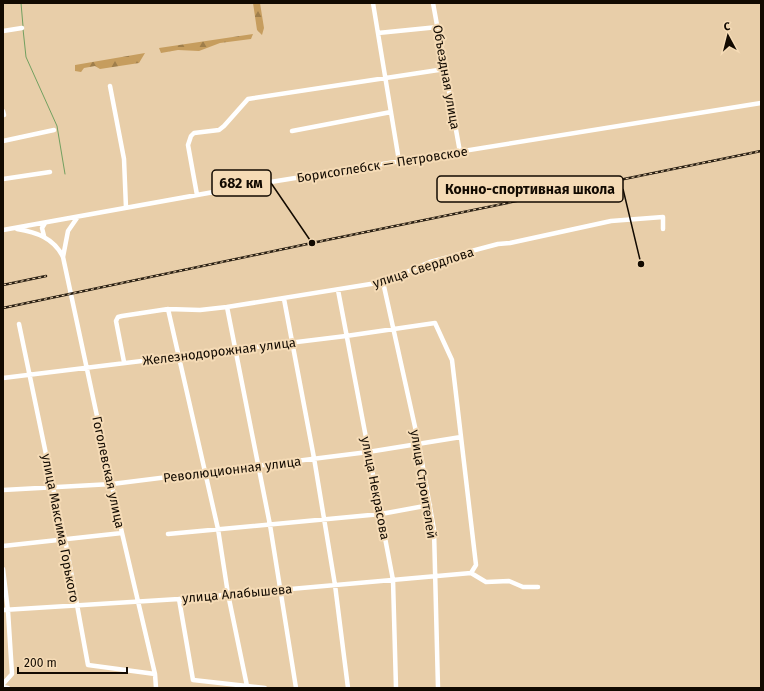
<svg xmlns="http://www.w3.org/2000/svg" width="764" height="691" font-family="'Fira Sans',sans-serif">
<defs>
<pattern id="forest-firs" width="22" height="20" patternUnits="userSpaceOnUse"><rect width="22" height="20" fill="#c69d5e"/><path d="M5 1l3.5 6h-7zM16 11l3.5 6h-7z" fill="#9f7e4b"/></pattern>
</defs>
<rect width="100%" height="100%" fill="#e8cea9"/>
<path fill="url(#forest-firs)" d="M253,3H260L264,28L262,35L257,30Z
M253,34L251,39L220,43L199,51L178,50L161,53L159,48Z
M145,53L139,63L100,69L95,66L84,68L81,72L75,71V65Z"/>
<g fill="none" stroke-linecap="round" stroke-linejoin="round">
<path stroke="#72a060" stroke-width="1" d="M21,3L23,26
M23,29L26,57L57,126L65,174"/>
<path stroke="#fff" stroke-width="4.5" d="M373,3L399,161
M433,3L460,152
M3,31L22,28
M378,33L438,27
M110,86L124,159L126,208
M3,111L4,115
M292,131L391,112
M3,141L54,130
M3,179L50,172
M197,195L188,145L191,136L194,133L219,130L224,126L248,99L445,69
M17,229C36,232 54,238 63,257L122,533L155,674L156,688
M3,230L258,184L761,103
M44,236L42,228L45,223
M63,257L68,231L77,218
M383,282L419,445L434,530L438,688
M338,290L393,580L396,688
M284,299L314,458L335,585L348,688
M227,307L270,525L296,688
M168,309L218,529L228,594L247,686
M19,324L53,488L65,539L88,665L155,674
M124,362L116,321L118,317L122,316L168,309L200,310L227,307L383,282L430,262L498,244L510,243L611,221L663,217V229
M3,378L346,336L435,323L452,360L476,565L471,573
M3,490L112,484L368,452L461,437
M168,534L381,514L430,505
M3,546L122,533
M3,569L8,611L12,674L3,684
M179,599L193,680L265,688
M3,610L179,599L471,573L486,582L509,581L523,587H538
M3,687L8,688"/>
<g stroke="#281e12" stroke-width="2.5">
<path id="rail" d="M3,285L46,276
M3,308L312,243L761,151"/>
</g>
<use href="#rail" stroke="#f5dbb6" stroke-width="1" stroke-dasharray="3" stroke-linecap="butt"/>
</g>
<g text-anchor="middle" stroke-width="4" stroke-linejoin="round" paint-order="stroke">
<g font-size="13" fill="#120a01" stroke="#f5dbb6">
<text transform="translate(447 77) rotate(80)" y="5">Объездная улица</text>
<text transform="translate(382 164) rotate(-9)" y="5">Борисоглебск — Петровское</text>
<text transform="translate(423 267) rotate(-18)" y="5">улица Свердлова</text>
<text transform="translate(219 351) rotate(-7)" y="5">Железнодорожная улица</text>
<text transform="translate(232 469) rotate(-7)" y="5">Революционная улица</text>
<text transform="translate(109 472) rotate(78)" y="5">Гоголевская улица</text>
<text transform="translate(424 484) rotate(81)" y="5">улица Строителей</text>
<text transform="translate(376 488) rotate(79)" y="5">улица Некрасова</text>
<text transform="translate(61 528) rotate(79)" y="5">улица Максима Горького</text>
<text transform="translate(237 593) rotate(-5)" y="5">улица Алабышева</text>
</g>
</g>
<path fill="none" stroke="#120a01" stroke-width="1.5" d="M312 243L271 183M641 264L623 189"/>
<g fill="#120a01" stroke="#f5dbb6" stroke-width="1.5">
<circle cx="312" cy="243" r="4"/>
<circle cx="641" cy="264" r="4"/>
</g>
<g fill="#f5dbb6" stroke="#120a01" stroke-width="1.5">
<rect x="212" y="170" width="59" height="26" rx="4"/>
<rect x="437" y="176" width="186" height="26" rx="4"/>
</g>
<g font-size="14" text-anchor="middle" font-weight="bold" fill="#120a01">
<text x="241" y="188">682 км</text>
<text x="530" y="194">Конно-спортивная школа</text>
</g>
<rect width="764" height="691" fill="none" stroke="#120a01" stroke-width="8"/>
<g transform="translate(728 36) rotate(353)" stroke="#f5dbb6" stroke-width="3" paint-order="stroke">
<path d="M0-3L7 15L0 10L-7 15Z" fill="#120a01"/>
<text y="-6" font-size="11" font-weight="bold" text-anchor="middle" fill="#120a01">С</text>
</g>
<path d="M18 667v6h109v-6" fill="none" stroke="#120a01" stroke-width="2"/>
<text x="24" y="667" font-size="12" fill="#120a01" stroke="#f5dbb6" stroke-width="3" paint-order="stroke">200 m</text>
</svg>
